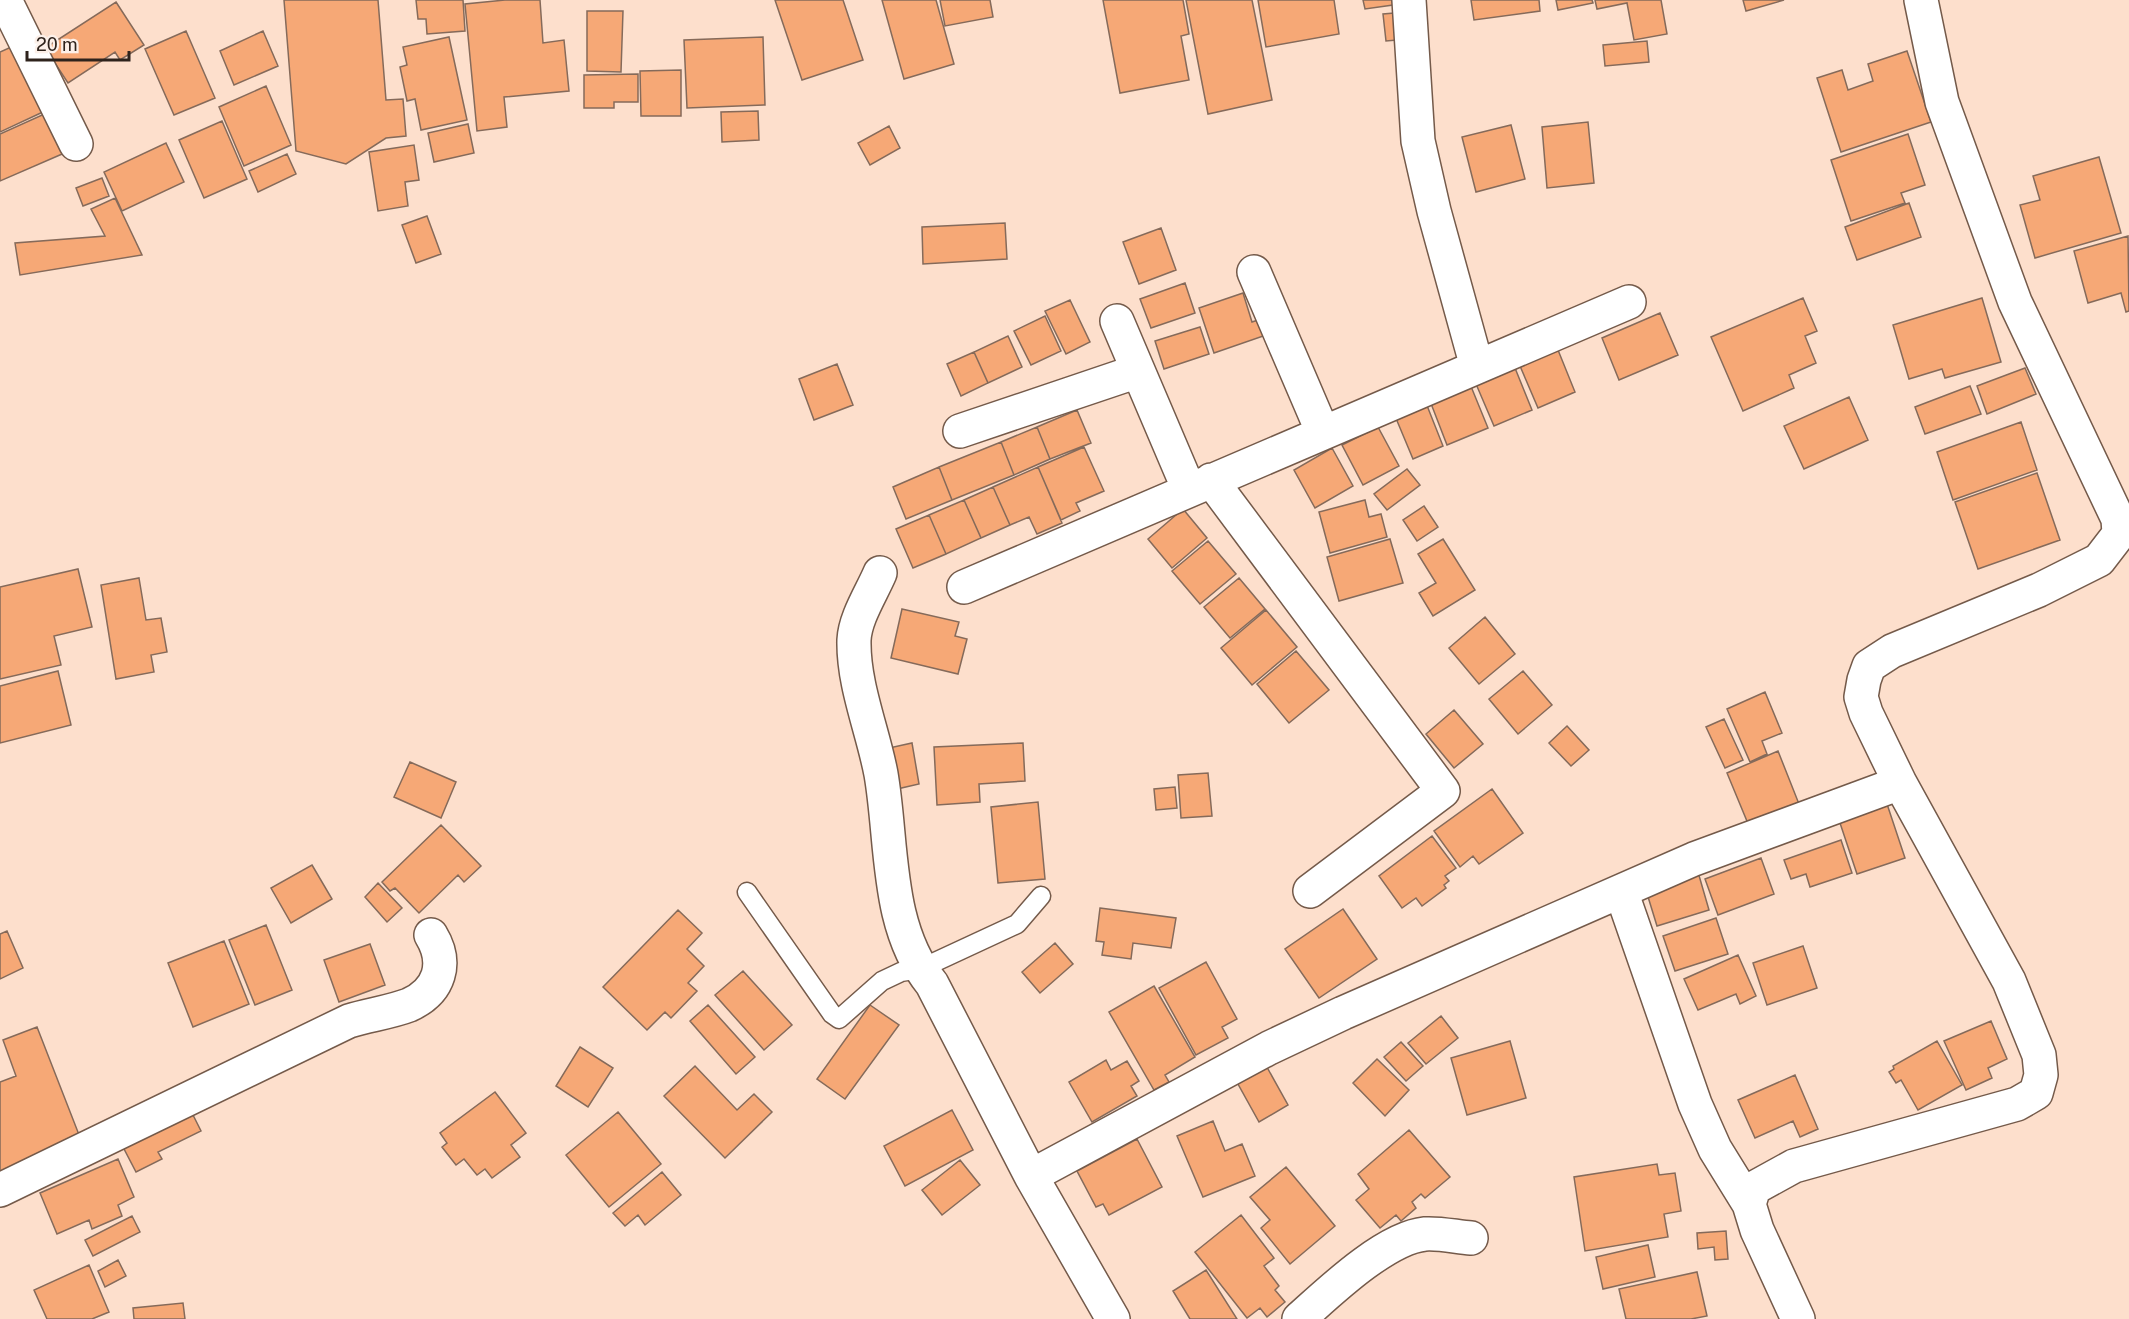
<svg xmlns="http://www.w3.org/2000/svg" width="2129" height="1319" font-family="'Public Sans',sans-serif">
<rect width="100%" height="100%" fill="#fddfcc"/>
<path fill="#f6a876" stroke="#856a5a" stroke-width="1.5" d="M284,0H378L386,100L403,99L406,136L386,138L346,164L296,151Z
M416,0H463L465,31L427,34L426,19H418Z
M505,0H540L543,43L564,40L569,91L504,97L507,127L477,131L465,4Z
M775,0H843L863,60L802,80Z
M882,0H936L954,64L904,79Z
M940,0H990L993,17L945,26Z
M1103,0H1183L1189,34L1181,36L1189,80L1120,93Z
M1186,0H1252L1272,100L1208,114Z
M1258,0H1334L1339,34L1266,47Z
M1363,0H1400V4L1365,9Z
M1471,0H1539L1540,11L1474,20Z
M1556,0H1592L1593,3L1558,10Z
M1595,0H1661L1667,34L1634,40L1627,3L1597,9Z
M1743,0H1784L1746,11Z
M116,2L144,45L120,60L115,52L68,83L45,48Z
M587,11H623L621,72L587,71Z
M1406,12L1408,39L1386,41L1383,14Z
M186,31L215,98L174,115L145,49Z
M263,31L278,66L234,85L220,51Z
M449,37L467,120L421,130L415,99L407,101L400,67L407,65L403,47Z
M763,37L765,105L687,108L684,40Z
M1647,41L1649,62L1605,66L1603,45Z
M20,43L45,111L0,132V52Z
M1907,51L1931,122L1841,152L1817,78L1842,70L1848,90L1873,81L1868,64Z
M681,70V116H641L640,71Z
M638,74V102H614V108H584V75Z
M266,86L291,145L244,166L219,107Z
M51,111L69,151L0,181V134Z
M758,111L759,140L722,142L721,112Z
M222,121L247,179L204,198L179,140Z
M1588,122L1594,183L1547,188L1542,127Z
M468,124L474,153L434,162L428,133Z
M1511,125L1525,179L1476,192L1462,137Z
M889,126L900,148L870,165L858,143Z
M1908,134L1925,185L1901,193L1905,203L1851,221L1831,160Z
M166,143L184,182L122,211L104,172Z
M414,145L419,180L405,182L408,206L378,211L369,152Z
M287,154L296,174L258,192L249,171Z
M2099,157L2121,233L2035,258L2020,205L2040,200L2033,176Z
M102,178L109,196L83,206L76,188Z
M115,198L142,255L20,275L15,243L105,236L91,209Z
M1909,203L1921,237L1857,260L1845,227Z
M427,216L441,254L416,263L402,225Z
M1005,223L1007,259L923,264L922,227Z
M1161,228L1176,270L1139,284L1123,242Z
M2128,236L2129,311L2126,312L2121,293L2088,303L2074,251Z
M1185,283L1195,313L1151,328L1140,299Z
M1243,293L1252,322L1267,317L1272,333L1214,353L1199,308Z
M1803,298L1817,331L1805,336L1816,363L1789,375L1794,388L1743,411L1711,337Z
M1982,298L2001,362L1945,378L1942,369L1909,379L1893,325Z
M1070,300L1090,342L1066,354L1045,311Z
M1660,313L1678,355L1619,380L1602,338Z
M1045,316L1061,351L1031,365L1014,331Z
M1200,327L1209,354L1164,369L1155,341Z
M1008,336L1022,367L988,383L974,352Z
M1558,350L1575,392L1538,408L1520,366Z
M974,352L988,383L961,396L947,364Z
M837,364L853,405L814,420L799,379Z
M1515,368L1532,410L1494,426L1476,384Z
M2025,368L2036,394L1987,414L1977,386Z
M1470,384L1488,428L1447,445L1430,401Z
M1970,386L1981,414L1925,434L1915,407Z
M1849,397L1868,440L1804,469L1784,426Z
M1426,403L1443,446L1413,459L1395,416Z
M1077,410L1091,443L1050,459L1037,427Z
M2021,422L2037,470L1953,500L1937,452Z
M1037,427L1050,459L1014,475L1001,442Z
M1378,427L1399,466L1363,485L1342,445Z
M1001,442L1014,475L952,500L939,467Z
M1084,447L1104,491L1076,503L1080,511L1061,520L1038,467Z
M1332,448L1353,486L1315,508L1294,470Z
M939,467L952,500L906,519L893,487Z
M1038,467L1062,523L1037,534L1029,517L1010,525L993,487Z
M1407,469L1420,485L1387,510L1374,494Z
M2037,473L2060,540L1978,569L1955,502Z
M993,487L1010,525L981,538L964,500Z
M964,500L981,538L946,554L929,515Z
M1365,500L1369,517L1381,514L1387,537L1330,553L1319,512Z
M1424,506L1438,527L1417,541L1403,520Z
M1183,509L1207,538L1172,568L1148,539Z
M929,515L946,554L913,568L896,529Z
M1390,539L1403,583L1339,601L1327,557Z
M1443,539L1475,590L1433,616L1419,593L1436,583L1418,554Z
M1208,541L1236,574L1200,604L1172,571Z
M78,569L92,627L54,636L61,665L0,679V587Z
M139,578L146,620L161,618L167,652L151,655L154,672L116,679L101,585Z
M1239,578L1265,609L1230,638L1204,607Z
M902,609L959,622L955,636L967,639L958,674L891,658Z
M1266,610L1297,647L1252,685L1221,648Z
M1485,617L1515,654L1479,684L1449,648Z
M1296,651L1329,690L1289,723L1257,684Z
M58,671L71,725L0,743V686Z
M1523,671L1552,705L1518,734L1489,699Z
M1765,692L1782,733L1762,741L1767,754L1750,762L1727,709Z
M1454,710L1483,744L1454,768L1426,734Z
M1724,719L1743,760L1725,768L1706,727Z
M1567,726L1589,750L1571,766L1549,743Z
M912,743L919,784L897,789L889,748Z
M1023,743L1025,781L979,784L980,802L937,805L934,747Z
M1778,751L1799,804L1749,826L1727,773Z
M410,762L456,782L441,818L394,797Z
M1208,773L1212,816L1181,818L1178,775Z
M1175,787L1177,808L1156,810L1154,789Z
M1492,789L1523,833L1479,864L1473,856L1460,867L1434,831Z
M1038,802L1045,879L998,883L991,807Z
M1887,804L1905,858L1857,874L1839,820Z
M441,825L481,866L464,882L458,875L419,913L395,888L390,891L382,882Z
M1432,836L1456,868L1445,876L1449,881L1444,885L1446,888L1422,906L1416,898L1402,908L1379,876Z
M1841,840L1852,873L1810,887L1806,874L1791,879L1784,860Z
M1761,858L1774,894L1718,915L1705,879Z
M312,865L332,899L291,923L271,888Z
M1698,872L1709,910L1657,926L1645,887Z
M378,883L402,908L387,922L365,897Z
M1100,908L1176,918L1171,948L1133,943L1131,959L1102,955L1104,942L1096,941Z
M1343,909L1377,959L1319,998L1285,949Z
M678,910L702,933L687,949L704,966L688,983L697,991L671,1018L665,1012L647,1030L603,987Z
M1716,918L1728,954L1675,971L1663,936Z
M266,925L292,990L255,1005L229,940Z
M7,931L23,968L0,979V934Z
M224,941L249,1004L193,1027L168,963Z
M1055,943L1073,964L1040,993L1022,972Z
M370,944L385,985L339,1002L324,960Z
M1803,946L1817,988L1767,1005L1753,963Z
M1738,955L1756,996L1740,1004L1736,994L1698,1010L1684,979Z
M1206,962L1237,1019L1222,1027L1228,1038L1196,1055L1159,988Z
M743,971L792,1025L764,1050L715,995Z
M1154,986L1195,1057L1165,1075L1169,1082L1154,1090L1109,1012Z
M708,1005L755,1057L736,1074L690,1021Z
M870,1005L899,1025L845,1099L817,1079Z
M1441,1016L1458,1038L1426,1064L1408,1043Z
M1991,1021L2007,1059L1988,1068L1992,1078L1966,1090L1944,1041Z
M37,1027L83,1145L0,1178V1082L16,1076L3,1040Z
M1510,1041L1526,1098L1467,1115L1451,1058Z
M1937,1041L1962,1085L1918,1110L1901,1080L1896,1083L1889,1072L1894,1069L1893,1066Z
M1401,1042L1423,1066L1406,1081L1384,1057Z
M580,1047L613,1068L588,1107L556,1086Z
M1377,1059L1409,1090L1385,1116L1353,1083Z
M1106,1060L1111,1070L1127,1061L1139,1081L1131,1086L1137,1096L1092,1122L1069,1082Z
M1263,1060L1288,1105L1259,1122L1233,1075Z
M695,1066L737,1110L754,1094L772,1112L725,1158L664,1096Z
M1795,1075L1818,1129L1800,1137L1793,1121L1755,1138L1738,1100Z
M495,1092L526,1133L511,1145L520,1157L492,1178L485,1169L477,1175L464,1159L456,1165L442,1147L447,1143L440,1133Z
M952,1110L973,1150L905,1186L884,1146Z
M191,1111L201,1131L158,1152L162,1159L136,1172L122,1145Z
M618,1112L661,1164L609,1207L566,1155Z
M1213,1121L1225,1151L1242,1144L1255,1176L1203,1197L1177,1136Z
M1409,1130L1450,1177L1425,1198L1421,1194L1412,1202L1416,1208L1401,1221L1396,1215L1380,1228L1356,1200L1369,1189L1358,1174Z
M1137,1139L1162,1187L1109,1215L1103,1204L1096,1207L1077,1171Z
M118,1159L134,1197L118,1205L122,1216L92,1229L89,1220L57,1234L40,1193Z
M960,1160L980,1185L942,1215L922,1190Z
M1657,1164L1659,1175L1675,1173L1681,1211L1664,1214L1668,1237L1585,1251L1574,1177Z
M1286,1167L1335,1226L1290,1264L1261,1228L1270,1220L1250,1197Z
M662,1172L681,1195L645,1225L638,1215L625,1226L613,1213Z
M1241,1215L1274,1258L1264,1266L1279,1286L1275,1290L1285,1302L1267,1317L1260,1308L1247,1318L1195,1252Z
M132,1216L140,1232L93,1256L85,1240Z
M1726,1231L1728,1259L1715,1260L1714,1247L1698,1249L1697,1233Z
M1648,1245L1655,1277L1603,1289L1596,1257Z
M118,1260L126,1276L105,1287L98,1271Z
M89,1265L109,1312L92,1319H47L34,1290Z
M1206,1270L1237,1319H1190L1173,1291Z
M1697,1272L1707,1316L1691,1319H1626L1619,1289Z
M183,1303L185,1319H134L133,1308Z"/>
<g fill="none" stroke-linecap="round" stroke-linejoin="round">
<g stroke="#745a4a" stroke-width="21">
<path id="lane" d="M747,892L832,1014L839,1019L882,981L901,972L920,969L1017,924L1041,896"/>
</g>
<g stroke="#745a4a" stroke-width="36">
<path id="street" d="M5,0L76,144
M1409,0L1418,141L1434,211L1477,367
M1254,272L1323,433
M1117,321L1189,490
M960,431L1138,371
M1211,480L1443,791L1310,891
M880,573C871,594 855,618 854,640C853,685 873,731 881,774C893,843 885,926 932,984L1031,1176L1113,1319
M964,587L1629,302
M1621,891L1695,1104L1715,1149L1749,1204
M1031,1176L1269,1048L1343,1013L1694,859L1900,783
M0,1190L349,1021C368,1015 391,1012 409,1005C440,991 448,963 431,935
M1299,1319C1328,1293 1385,1238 1425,1234C1440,1233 1457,1237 1471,1238
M1798,1319L1757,1230L1749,1204L1754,1188L1794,1166L2017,1104L2036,1093L2041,1075L2039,1055L2009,981L1900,783L1866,713L1861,697L1864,680L1869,666L1892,651L2039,590L2099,560L2119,534L2118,519L2015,302L1942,102L1921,0"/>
</g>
<use href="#lane" stroke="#fff" stroke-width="18"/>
<use href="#street" stroke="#fff" stroke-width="33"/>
</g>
<path d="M27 51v9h102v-9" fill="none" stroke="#2e231c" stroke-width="3"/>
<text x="36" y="51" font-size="18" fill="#2e231c" stroke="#fcf0e9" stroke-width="4.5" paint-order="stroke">20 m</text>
</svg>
